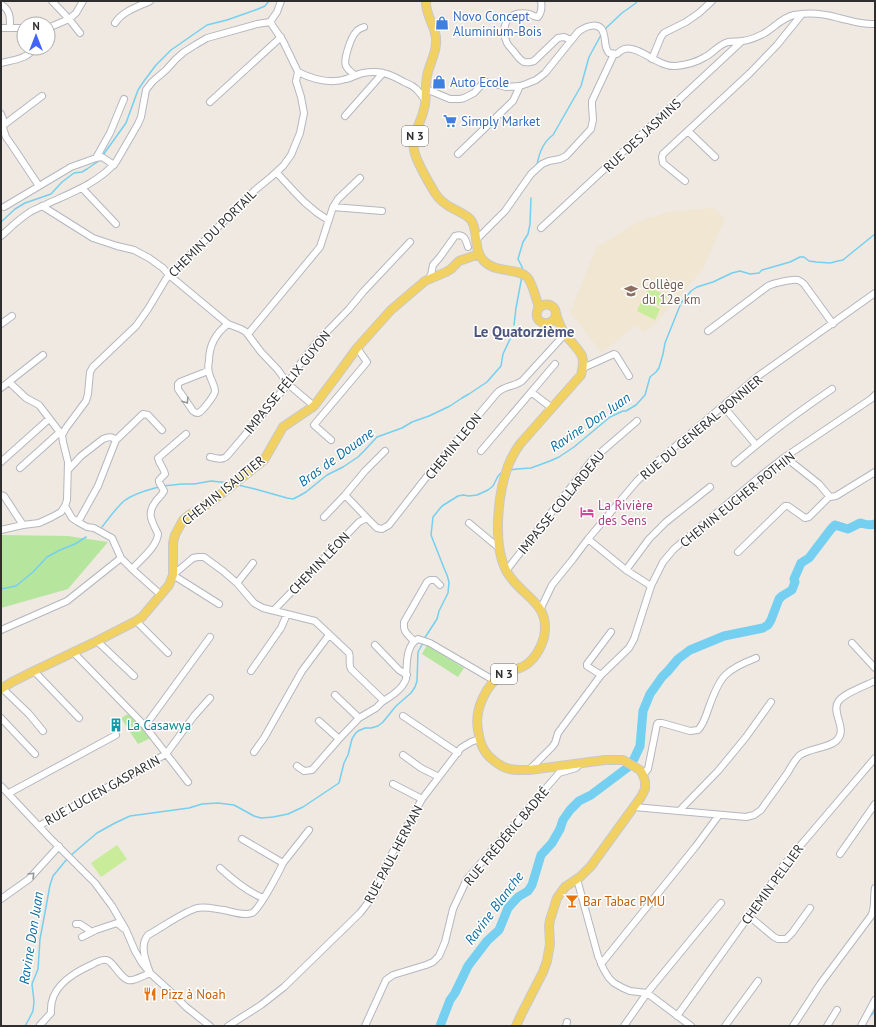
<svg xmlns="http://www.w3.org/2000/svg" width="876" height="1027" font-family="'PT Sans',sans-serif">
<rect width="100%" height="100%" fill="#efe9e1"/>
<path fill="#f0e6d1" d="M713,208L725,218L703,269L655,324L643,332L635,325L602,353L570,312L597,247L640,221L669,212Z"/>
<path fill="#b6e59e" d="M1,535L68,536L108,542L68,589L1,608Z
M427,645L464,668L458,677L422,654Z
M128,714L151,738L138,744L121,718Z"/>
<path fill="#c9ec9a" d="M649,287L667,296L662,307L644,298Z
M642,300L660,309L655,320L637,311Z
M117,845L127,859L101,877L91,863Z"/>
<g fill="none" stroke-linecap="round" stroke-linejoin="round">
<path stroke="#75cff0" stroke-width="1.5" d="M605,29L622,13L636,3L637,1
M103,155L126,123L138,90L144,81L156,65L171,50L207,25L227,20L258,9L265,6L269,1
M537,165C539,153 543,142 553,135L581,86L589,57L601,35
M1,222L15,209L25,203L51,194L62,182L74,173L82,172L87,169L100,160
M523,271L522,267L518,259L523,242L528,234L530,224L531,198
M514,325L516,308L522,276
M510,470L517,469L531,468L550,461L559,457L574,447L610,417L623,411H626L636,405L645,395L650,377L656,372L659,368L663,354L665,343L681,303L691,291L697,287L713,282L732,273L740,271L750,274L759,273L762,270L790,262L800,257H804L809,261L816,262L830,263L838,261L843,260L849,255L875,234
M238,485L255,489L287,498L293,499L299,496L306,492L327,475L343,467L358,457L364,451L377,437L402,428L412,422L429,416L450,406L462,398L469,394L487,382L501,366L503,354L511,337
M163,486L182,484H194L211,481L231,483
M102,527C109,518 116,508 124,501C134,493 148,490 159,487
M1,589L16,586L33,572L47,557L60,550L75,544L86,537
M424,639L437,619L439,611L448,593L449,582L447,575L444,568L431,535L433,517L442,506L458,496L463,495L469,496L477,495L488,490L493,486L498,476L502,472
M70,856L97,833L115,823L130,816L189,808L202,804L218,803L234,805L254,816L261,818L273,817L288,814L303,807L339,783L344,763L348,755L352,739L355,734L358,731L365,728H371L378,726L383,722L396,706L411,693L415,687L417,681L418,652L423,643
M25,1026L29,1019L33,1011L34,1001L32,984L38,969L40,939L46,907L50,885L53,876L67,859
M865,1026L867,1020L875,1011"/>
<path stroke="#75cff0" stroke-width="9" d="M440,1026L450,1000L455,993L468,966L487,941L499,930L508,908L518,897L528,891L532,885L541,855L552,843L560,829L563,820L570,810L579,801L591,795L627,768L634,759L640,746L643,711L650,694L662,677L668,671L678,659L690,650L724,636L763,628L768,625L771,620L779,599L782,596L792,590L795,582L794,579L801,563L809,558L831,529L835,525L848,529L860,523C865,524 869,526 875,524"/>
<g stroke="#b4b7c1" stroke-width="8">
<path id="minor" d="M52,1L69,19L80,33
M541,1C542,7 542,12 538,17C534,17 533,15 529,14C525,13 520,13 516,14C503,18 502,33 507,43C509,47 513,50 515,53C518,57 520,60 524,62C528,63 530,62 534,61L558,38L564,37L571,40
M2,5C11,11 10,19 10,28
M115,23C123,11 137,7 150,1
M1,28H24
M48,28L69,19L76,13L83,1
M652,59L661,37L664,33L686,22L699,13L712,1
M1,63C12,60 28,59 34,48
M298,72C312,79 330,84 346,79C352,78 357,74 363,73C380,70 390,74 404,82C408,84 412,85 415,88C419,91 422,96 425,100
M355,75C352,73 348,70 346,66C343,60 351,37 356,32C358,29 361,28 364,27
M426,89L450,99H460L464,98L474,93L483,83L487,82L506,87L520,86L526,84L536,80L545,73L578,32C586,26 601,20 604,35C606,42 604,47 609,53L617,54C619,52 622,50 624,49C639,45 659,68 676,66C685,65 697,62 705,57C713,53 718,45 728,42C732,41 738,42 743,41C750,40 757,37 763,34C774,28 781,18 794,15C809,12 825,14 839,18C852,21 862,25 875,24
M210,102L281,37
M1,114L3,119V128L6,137L13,147L39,186
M345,116L383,73
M1,127L42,96
M688,131L715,157
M458,154L513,101L520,86
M96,158L110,133L124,99
M277,173C294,191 306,207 328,220
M685,181L663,163L662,157L663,154L750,73L777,45L802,14
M82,188L116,224
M42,206L93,238L117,246L134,250L149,258L163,268L169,275L228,324L241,329L246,332L261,352L278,370L288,384L314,406
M4,207L71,167L96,158L102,157L114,165
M333,207L382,211
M541,228L742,41
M1,236C10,228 19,219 30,212C35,209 41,207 47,204C71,193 98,183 116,162L138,124L141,117L146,90L152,82L166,70L176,59L184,52L195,45L207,38L257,24L270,22L277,12L281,1
M477,239L505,211L531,174L542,164L549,161L560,159L566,156L591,129L593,120L592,106V101L614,54
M427,280L431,275L433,265L440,257L455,236C464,233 466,240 468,247
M1,324L12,316
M708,331L768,286C774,283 792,279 798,280C801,281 802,282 804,284L833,324
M248,334L320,247L333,207L338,199L360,178
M583,368L614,354L616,355L629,376
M208,371L180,382L178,384V389L193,411C195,412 195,413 198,413C202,412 215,395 215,391C215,386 210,378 209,373C208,369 208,365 209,361C209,345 216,333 228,324
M9,382L26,398L39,405L62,435
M1,388L43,355
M531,392L552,408
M723,406L756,445
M331,440L314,425L367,362L357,348
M481,451L555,364
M210,457C216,458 222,461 227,456L288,384L297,368L316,343L349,309L363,292L410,242
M785,457L819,484L830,497L836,496L875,472
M1,462L49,419
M735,463C766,436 798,412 832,389
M20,468L60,432
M68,470L81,456L103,439C108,437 112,436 116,440
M1,495L4,496L23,525
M345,495L367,518L377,528L382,529L389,525L428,475L497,393C505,385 514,387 522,381L565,334
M65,506L72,518L78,522L87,527L94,528L112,538L121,558L132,569L161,595
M324,517L345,495L365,471L385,451
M78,522L98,486L116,440L143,414L148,415L162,430
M469,523L499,548
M1,530L23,525L39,523L52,517L61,512L65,506L67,500L68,462L63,442L62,435L66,428L86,401L88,394L90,372L93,367L136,326L148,309L166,279C172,272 181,267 186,259L254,191L271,177L283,166L291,155L300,133L304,113L301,97L296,81L298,72L283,41L270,22
M588,539L626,570L651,586
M738,552L785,506H788L805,518L809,517L829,497
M132,569C140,560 157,547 158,534C152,521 146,514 156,501C159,497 162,495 164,491L159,482V480L165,474C164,468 159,464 158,458L186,434
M626,570L649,539L666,522L710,487
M506,571L592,460L637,421
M237,583L253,563
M219,604L173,575L193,558L198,557H204L223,571L237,583L254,603L263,608L315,621L349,653C351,658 348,663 351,669L382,699V702L376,708L359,718
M541,608L552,585L573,559L588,539L637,481L658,461L757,377L875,293
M274,610L359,522L367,518
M136,621L168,653
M1,630L67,601L121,558
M97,641L134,676
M414,641C407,634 403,632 404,622L427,582L430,580H435L440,585
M852,643L875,668
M375,645L399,670L407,675
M73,652L144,725L188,782
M34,671L79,718
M251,671L281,628L287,614
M601,675L587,666V664L611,632
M2,688L29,714L43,731
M382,702C391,696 402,690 406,679C407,667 405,645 418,639L430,643L495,681
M403,716L458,753
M1,718L35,754
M319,721L339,739
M145,726L210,637
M254,752L264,738L302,671L329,635
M403,755L421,768L439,777
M297,766L304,771L312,770L339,739L359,718L335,695
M529,770L552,747L555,743L558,733L601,675L629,648L634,639L651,586L663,562L674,549L763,474L785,457L871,399L875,395
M643,775L648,769L657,724L658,723H662L690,731L698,730C704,724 706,715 709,707C720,676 725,670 756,658
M393,784L422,799
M1,786L49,837L95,883L112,906L126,930L135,951L142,963L150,973L172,993L186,1007L210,1026
M9,793L116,735
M634,807L746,817L754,815L761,810C770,797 779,785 788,772C791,767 795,759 800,755C810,748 830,748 837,740C848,729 831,713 838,702C842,694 867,685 875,681
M679,811L718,771L746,737L771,702
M39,826L166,754L194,716L210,698
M840,854L875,804
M283,863L309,830
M220,868C233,880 246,891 263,898
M577,879L598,956L604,970L609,978L614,983L623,988L630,991L647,993L691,1026
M1,899L29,879L59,846
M749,916L774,937L778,939H786L792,933L810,908
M76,924H80L92,932
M82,937L96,930L117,923L123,928
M601,964L696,846L719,815
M677,1016L759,902L783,866L875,758
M40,1025L51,1013C49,988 71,974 91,965C95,963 101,959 106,960C109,960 111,963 113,965C129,985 127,983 150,973C146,961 139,946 148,935C163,927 181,913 197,908C205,906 215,909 224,910C232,912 244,916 252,913C259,910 279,872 283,863L242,839
M228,1026L261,1005L284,987L360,913L374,895L389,859L422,799L461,748L471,742L479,739
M365,1026L386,980L393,975L426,965L433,962L439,956L445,942L453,909L467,879L559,773L576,768L581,763
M566,1026L567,1022
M624,1026L647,993L721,903
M725,1026L758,981
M793,1026L821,983L871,916C876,907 873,898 875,888
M827,1026L837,1010
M861,1026L875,1000"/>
</g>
<g stroke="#c9c9c9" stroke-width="10">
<path id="major" d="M426,1C425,17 438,28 436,44C435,56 429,65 427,76C425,87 427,99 424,109C421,123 411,136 414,150C416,161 429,183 435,193C440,201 447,206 456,210C461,213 467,215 471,220C479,232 473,249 483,260C495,274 517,267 527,277C532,282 537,301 539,308
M1,689L12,682L34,671L97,641L136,621L142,617L169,585L173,575V543L175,535L183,520L189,515L211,502L264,460L283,427L314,406L338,374L357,348L391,310L425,281L446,272L451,269L459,261L479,254
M516,1026L522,1013L543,972L547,961L550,944L549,926L550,920L557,898L565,887L580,877L591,866L641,797L645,789V781L643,775L640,770L623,760H605L529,770C516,770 508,771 497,763C484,754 480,745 478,730C474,710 486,684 504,673C510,670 516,670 522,667C533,662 541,649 544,637C551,602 521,597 507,572C492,546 498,493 508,466C511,458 515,451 520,444L581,375C583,368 584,363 582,356C578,348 570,341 565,334C561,329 559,322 557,317C556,314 556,310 554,308C549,302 539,304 537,312C534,324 552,328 556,315"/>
</g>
<use href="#minor" stroke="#fff" stroke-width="6"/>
<use href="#major" stroke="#f2d163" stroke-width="8"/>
</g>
<defs><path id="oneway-chevron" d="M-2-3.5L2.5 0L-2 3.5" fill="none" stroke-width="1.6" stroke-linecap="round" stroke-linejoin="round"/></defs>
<g stroke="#969696">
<use href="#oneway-chevron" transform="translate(186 401) rotate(56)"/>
<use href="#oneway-chevron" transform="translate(32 875) rotate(-45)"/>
</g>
<defs>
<g id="shop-bare" transform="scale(1.08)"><path d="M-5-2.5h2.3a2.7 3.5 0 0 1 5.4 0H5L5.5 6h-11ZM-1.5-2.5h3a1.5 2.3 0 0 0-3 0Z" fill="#3f7fe0" stroke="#fff" stroke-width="2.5" paint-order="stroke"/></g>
<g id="supermarket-bare" transform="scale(1.08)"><path d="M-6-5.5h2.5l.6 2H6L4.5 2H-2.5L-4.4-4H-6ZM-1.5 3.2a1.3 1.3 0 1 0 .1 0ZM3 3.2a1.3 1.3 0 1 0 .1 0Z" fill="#3f7fe0" stroke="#fff" stroke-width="2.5" paint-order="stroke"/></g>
<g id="school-bare" transform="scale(1.08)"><path d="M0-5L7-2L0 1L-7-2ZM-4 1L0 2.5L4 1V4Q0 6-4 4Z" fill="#8d6e63" stroke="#fff" stroke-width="2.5" paint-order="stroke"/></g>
<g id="hotel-bare" transform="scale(1.08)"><path d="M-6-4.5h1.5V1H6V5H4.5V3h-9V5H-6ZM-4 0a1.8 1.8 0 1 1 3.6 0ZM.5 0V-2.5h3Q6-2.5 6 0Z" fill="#d1479c" stroke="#fff" stroke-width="2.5" paint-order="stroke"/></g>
<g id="building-bare" transform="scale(1.08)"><path d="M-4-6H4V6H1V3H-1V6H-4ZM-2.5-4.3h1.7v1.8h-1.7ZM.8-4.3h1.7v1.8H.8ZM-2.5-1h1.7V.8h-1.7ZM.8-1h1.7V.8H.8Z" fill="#0f9aa8" stroke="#fff" stroke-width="2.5" paint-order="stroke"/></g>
<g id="bar-bare" transform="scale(1.08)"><path d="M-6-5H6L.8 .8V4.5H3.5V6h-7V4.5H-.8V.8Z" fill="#e8710a" stroke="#fff" stroke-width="2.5" paint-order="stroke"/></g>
<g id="restaurant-bare" transform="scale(1.08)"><path d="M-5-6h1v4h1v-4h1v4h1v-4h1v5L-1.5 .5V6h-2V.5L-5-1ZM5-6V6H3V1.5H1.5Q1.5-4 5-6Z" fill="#e8710a" stroke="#fff" stroke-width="2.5" paint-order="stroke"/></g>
</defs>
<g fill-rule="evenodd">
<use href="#shop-bare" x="442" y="23"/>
<use href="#shop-bare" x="439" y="82"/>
<use href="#supermarket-bare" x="450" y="121"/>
<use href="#school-bare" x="631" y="291"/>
<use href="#hotel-bare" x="587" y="512"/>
<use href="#building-bare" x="116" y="725"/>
<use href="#bar-bare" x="572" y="901"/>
<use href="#restaurant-bare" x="150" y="994"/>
</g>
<g text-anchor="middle" stroke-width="3" stroke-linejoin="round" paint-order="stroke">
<g fill="#fff" stroke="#6d6d6d" stroke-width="1">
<rect x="402" y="126" width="26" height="20" rx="3"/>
<rect x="491" y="664" width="26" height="20" rx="3"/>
</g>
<g font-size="12" font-weight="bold" fill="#2e2e2e">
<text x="415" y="140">N 3</text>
<text x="504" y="678">N 3</text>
</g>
<g font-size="13" fill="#366cbe" stroke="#fff" text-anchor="start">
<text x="453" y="21">Novo Concept<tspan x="453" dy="15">Aluminium-Bois</tspan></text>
<text x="450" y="87">Auto Ecole</text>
<text x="461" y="126">Simply Market</text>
</g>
<g font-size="13" fill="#2e2e2e" stroke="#fff">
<text transform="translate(642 135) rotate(-43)" y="5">RUE DES JASMINS</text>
<text transform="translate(212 233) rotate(-45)" y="5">CHEMIN DU PORTAIL</text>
<text transform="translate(287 382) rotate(-51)" y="5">IMPASSE FÉLIX GUYON</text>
<text transform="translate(701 427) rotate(-40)" y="5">RUE DU GENERAL BONNIER</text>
<text transform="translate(453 446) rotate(-51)" y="5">CHEMIN LEON</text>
<text transform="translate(223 490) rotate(-39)" y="5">CHEMIN ISAUTIER</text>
<text transform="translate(737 499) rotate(-39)" y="5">CHEMIN EUCHER POTHIN</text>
<text transform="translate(561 502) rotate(-51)" y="5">IMPASSE COLLARDEAU</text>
<text transform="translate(319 563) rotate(-46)" y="5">CHEMIN LÉON</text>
<text transform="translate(102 790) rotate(-29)" y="5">RUE LUCIEN GASPARIN</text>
<text transform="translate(506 836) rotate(-50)" y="5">RUE FRÉDÉRIC BADRÉ</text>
<text transform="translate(393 854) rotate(-62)" y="5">RUE PAUL HERMAN</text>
<text transform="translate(772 884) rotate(-54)" y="5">CHEMIN PELLIER</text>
</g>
<g font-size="13" fill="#785e54" stroke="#fff" text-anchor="start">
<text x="642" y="289">Collège<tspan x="642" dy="15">du 12e km</tspan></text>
</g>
<g font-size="13" fill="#b23c85" stroke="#fff" text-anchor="start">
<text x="598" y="510">La Rivière<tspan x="598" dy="15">des Sens</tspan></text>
</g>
<g font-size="13" fill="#0d838f" stroke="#fff" text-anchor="start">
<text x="127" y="730">La Casawya</text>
</g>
<g font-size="13" fill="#c56008" stroke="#fff" text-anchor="start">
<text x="583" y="906">Bar Tabac PMU</text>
<text x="161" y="999">Pizz à Noah</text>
</g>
<g font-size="14" font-style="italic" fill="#0d6fa3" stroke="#fff">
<text transform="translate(590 422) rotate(-34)" y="5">Ravine Don Juan</text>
<text transform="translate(336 457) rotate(-36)" y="5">Bras de Douane</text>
<text transform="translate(494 908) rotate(-53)" y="5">Ravine Blanche</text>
<text transform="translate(31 938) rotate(-81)" y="5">Ravine Don Juan</text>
</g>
<g font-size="15" font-weight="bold" fill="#4d5680" stroke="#fff">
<text x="524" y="337">Le Quatorzième</text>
</g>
</g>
<rect width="876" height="1027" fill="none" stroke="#2e2e2e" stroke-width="4"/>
<g transform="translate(36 36)"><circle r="19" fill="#ffffff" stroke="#ababab"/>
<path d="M0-3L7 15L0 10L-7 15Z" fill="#4264fb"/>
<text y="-6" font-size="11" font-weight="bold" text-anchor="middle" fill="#2e2e2e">N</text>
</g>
</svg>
